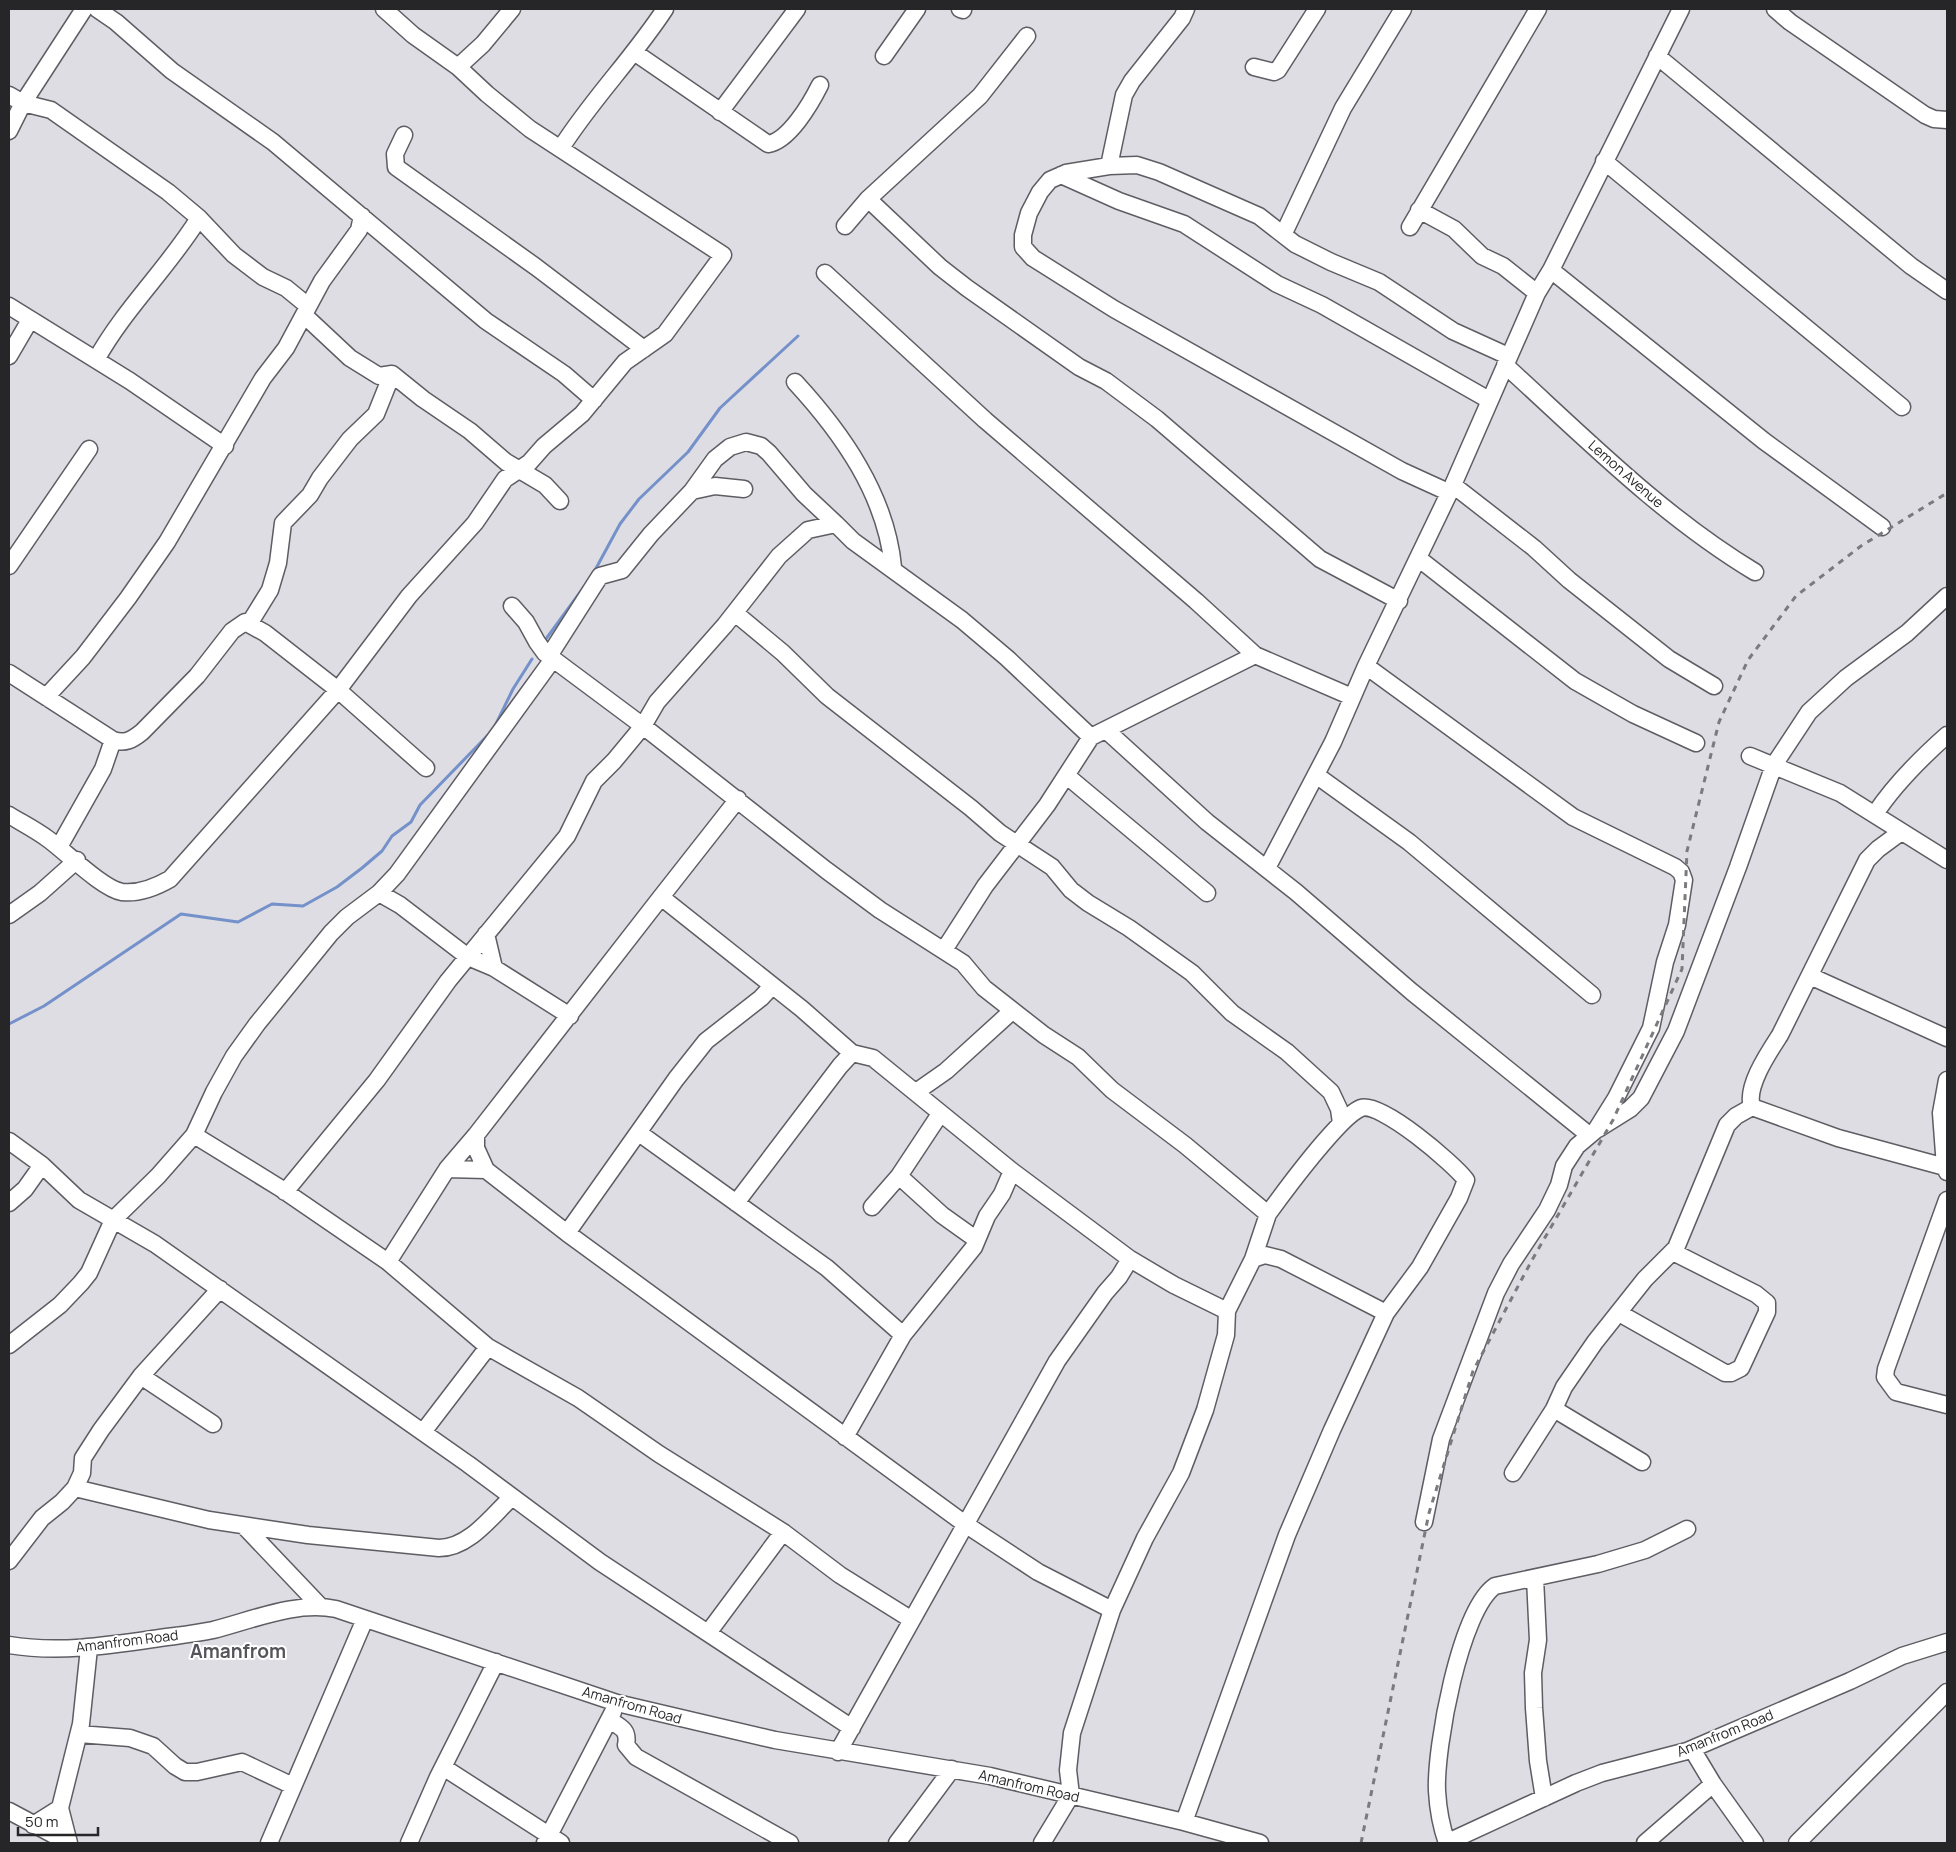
<svg xmlns="http://www.w3.org/2000/svg" width="1956" height="1852" font-family="Manrope,sans-serif">
<rect width="100%" height="100%" fill="#dedde4"/>
<g fill="none" stroke-linecap="round" stroke-linejoin="round">
<path stroke="#7491ca" stroke-width="3" d="M594,572L620,524L639,499L688,452L720,408L798,336
M543,643L584,587
M495,726L513,689L532,659
M9,1024L44,1006L181,914L238,922L272,904L303,906L337,887L362,868L382,851L392,836L411,822L420,805L488,735"/>
<g stroke="#5e5d63" stroke-width="19">
<path id="minor" d="M97,9L116,22L172,71L273,142L486,321L564,374L594,400
M384,9L413,35L458,67
M960,9L963,10
M1775,9L1790,22L1925,115L1934,119L1947,120
M634,52L768,144C789,141 811,103 820,85
M884,56L917,9
M1657,56L1911,266L1947,291
M1254,67L1274,72L1278,70L1317,9
M9,95L23,103L51,110L168,192L199,218L234,255L263,277L286,288L308,306
M720,112L797,9
M9,131L23,103L84,9
M404,135L395,154L396,167L536,267L644,349
M561,148C592,99 633,58 665,9
M1604,161L1902,407
M1109,166L1124,95L1132,81L1182,18L1186,9
M1061,175L1119,201L1184,224L1277,284L1322,305L1489,400
M868,199L940,267L967,288L1079,367L1106,381L1157,419L1320,559L1399,601
M1419,210L1454,229L1482,256L1503,266L1537,293
M845,226L868,199L980,96L1027,36
M1410,227L1538,9
M1284,233L1343,108L1403,9
M1551,270L1764,441L1882,527
M825,273L985,420L1196,601L1255,655
M9,306L130,381L225,446
M304,315L350,358L379,376L392,374L423,399L470,431L506,462L545,485L560,501
M9,356L30,320
M96,360C124,309 168,268 199,218
M1505,365C1585,438 1662,516 1755,572
M795,382C842,433 886,495 893,567
M1453,485L1534,548L1569,580L1669,659L1714,686
M692,491L715,486L744,489
M1448,492L1402,471L1114,309L1033,258L1023,247V235L1029,213L1040,192L1050,180L1066,173L1109,166L1137,165L1159,172L1259,216L1295,244L1331,262L1379,282L1453,331L1508,356
M1418,558L1575,681L1633,714L1696,743
M9,566L89,449
M735,613L783,653L827,696L971,808L1000,833L1052,867L1071,890L1088,903L1129,928L1192,973L1232,1013L1287,1052L1331,1092L1339,1109L1341,1123
M249,624L270,590L278,563L283,523L310,495L320,478L350,439L376,414L392,374
M549,656L600,576L622,570L651,534L692,491L715,459L730,447L746,442L761,446L769,453L804,494L836,524
M1366,666L1573,817L1675,867L1681,872L1684,880L1677,925L1665,962L1651,1028L1616,1098L1596,1130L1577,1146L1564,1166L1559,1185L1547,1210L1511,1264L1496,1293L1441,1439L1424,1522
M9,673L113,740C125,744 132,740 142,732L197,676L232,631L245,622L265,633L338,690L426,768
M46,697L83,657L128,598L167,542L263,378L286,348L322,281L359,230L362,216
M1107,731L1207,822L1296,892L1412,992L1589,1135
M1750,756L1840,793L1947,860
M1316,775L1409,842L1592,995
M1067,776L1207,893
M1875,814C1894,785 1920,759 1947,735
M9,815C22,823 36,830 48,839C66,852 103,889 122,892C139,894 156,887 170,879L338,690L409,596L475,523L505,479L529,463L544,446L582,414L625,362L665,334L723,255L530,129L487,94L458,67L483,44L512,9
M59,847L103,769L113,740
M1267,868L1333,742L1366,666L1453,485L1537,293L1551,270L1681,9
M379,893L400,905L468,957L494,968L570,1016
M661,897L738,799
M9,915L40,893L77,860
M486,934L494,968
M944,950L985,886L1047,805L1091,737L1255,655L1352,697
M1810,976L1947,1038
M916,1092L946,1071L1012,1011
M1752,1107L1838,1138L1945,1167L1947,1172
M1598,1129L1630,1109L1641,1098L1676,1031L1738,867L1774,765L1809,712L1846,678L1907,633L1947,596
M639,1133L827,1268L903,1335
M194,1135L280,1188L388,1262L488,1347L578,1398L659,1454L783,1532L840,1575L912,1620
M476,1135V1148L486,1170L567,1233L965,1524L1038,1572L1112,1610
M9,1141L42,1165L79,1200L155,1244L468,1464L600,1562L852,1728
M1945,1167L1941,1113L1947,1080
M447,1169L486,1170
M899,1176L942,1215L977,1240
M285,1192L377,1080L448,981L567,836L594,781L614,761L643,726L545,653L537,642L526,622L512,606
M1947,1200L1886,1369L1885,1377L1896,1392L1947,1405
M9,1203L25,1189L42,1165
M736,1203L840,1066L852,1053L873,1058L1012,1171L1130,1259L1174,1285L1227,1311L1253,1259L1268,1214L1185,1145L1112,1090L1078,1057L1044,1035L984,988L963,963L880,910L826,870L643,726L657,702L725,625L779,556L808,530L836,524L853,541L962,620L1007,658L1091,737
M872,1207L899,1176L940,1114
M567,1233L676,1079L706,1041L761,998L772,986
M1253,1259L1265,1255L1281,1259L1386,1313
M388,1262L447,1169L476,1135L661,897L802,1009L852,1053
M1619,1313L1725,1373H1731L1741,1368L1767,1312V1303L1756,1294L1673,1252
M9,1345L60,1305L81,1283L89,1273L113,1220L158,1176L194,1135L214,1092L234,1056L257,1024L331,933L347,917L379,893L397,874L553,659
M141,1376L213,1424
M1554,1409L1642,1462
M423,1432L488,1347
M845,1437L903,1335L974,1247L987,1216L1002,1194L1012,1171
M1513,1473L1554,1409L1564,1387L1595,1342L1645,1279L1676,1248L1727,1125L1736,1116L1752,1107C1745,1087 1769,1052 1780,1035L1867,860L1878,849L1901,832
M75,1488L209,1520L308,1535L439,1548C469,1548 492,1516 512,1497
M243,1525L320,1606
M9,1561L42,1518L62,1502L75,1488L82,1473L83,1458L101,1430L141,1376L220,1289
M1535,1578L1538,1640L1533,1673L1534,1708L1538,1761L1544,1798
M708,1633L783,1532
M9,1645C57,1653 105,1646 153,1639C173,1636 194,1634 213,1630C253,1620 295,1601 336,1609L617,1703L775,1740L990,1776L1184,1822L1260,1843
M609,1720C621,1727 629,1730 626,1745L636,1757L790,1843
M79,1734L130,1738L153,1746L175,1766L185,1772H197L242,1762L293,1786
M1692,1749L1713,1784L1755,1843
M838,1752L1057,1361L1105,1293L1119,1277L1130,1259
M443,1767L561,1843
M60,1808L69,1843
M9,1811L69,1843
M1184,1822L1287,1535L1332,1430L1386,1313L1420,1267L1459,1198L1466,1180C1454,1164 1381,1101 1361,1108C1340,1116 1284,1192 1268,1214
M33,1825L60,1808L81,1724L89,1648
M269,1843L365,1619
M409,1843L438,1777L496,1662
M545,1843L613,1712
M897,1843L952,1769
M1042,1843L1071,1795L1068,1770L1072,1733L1112,1610L1145,1538L1181,1473L1205,1410L1226,1335L1227,1311
M1446,1843L1576,1783L1602,1773L1687,1751L1850,1681L1902,1656L1947,1642
M1447,1843C1441,1826 1438,1809 1437,1791C1435,1748 1460,1610 1495,1586L1598,1564L1645,1550L1687,1529
M1645,1843L1713,1784
M1797,1843L1947,1692"/>
</g>
<use href="#minor" stroke="#fff" stroke-width="16"/>
<path stroke="#7b7a7e" stroke-width="3" stroke-dasharray="6 6" stroke-linecap="butt" d="M1361,1843L1429,1513L1473,1371L1532,1260L1613,1120L1682,969L1687,851L1719,722L1748,660L1796,596L1861,546L1947,493"/>
</g>
<g text-anchor="middle" stroke-width="4" stroke-linejoin="round" paint-order="stroke">
<g font-size="14" fill="#262628" stroke="#fff">
<text transform="translate(1626 474) rotate(41)" y="5">Lemon Avenue</text>
<text transform="translate(127 1641) rotate(-7)" y="5">Amanfrom Road</text>
<text transform="translate(632 1705) rotate(16)" y="5">Amanfrom Road</text>
<text transform="translate(1725 1733) rotate(-22)" y="5">Amanfrom Road</text>
<text transform="translate(1029 1786) rotate(13)" y="5">Amanfrom Road</text>
</g>
<g font-size="19" font-weight="bold" fill="#55545a" stroke="#fff">
<text x="238" y="1658">Amanfrom</text>
</g>
</g>
<rect width="1956" height="1852" fill="none" stroke="#262628" stroke-width="20"/>
<path d="M18 1827v8h80v-8" fill="none" stroke="#262628" stroke-width="2.5"/>
<text x="25" y="1827" font-size="15" fill="#262628" stroke="#ffffff" stroke-width="4" paint-order="stroke">50 m</text>
</svg>
